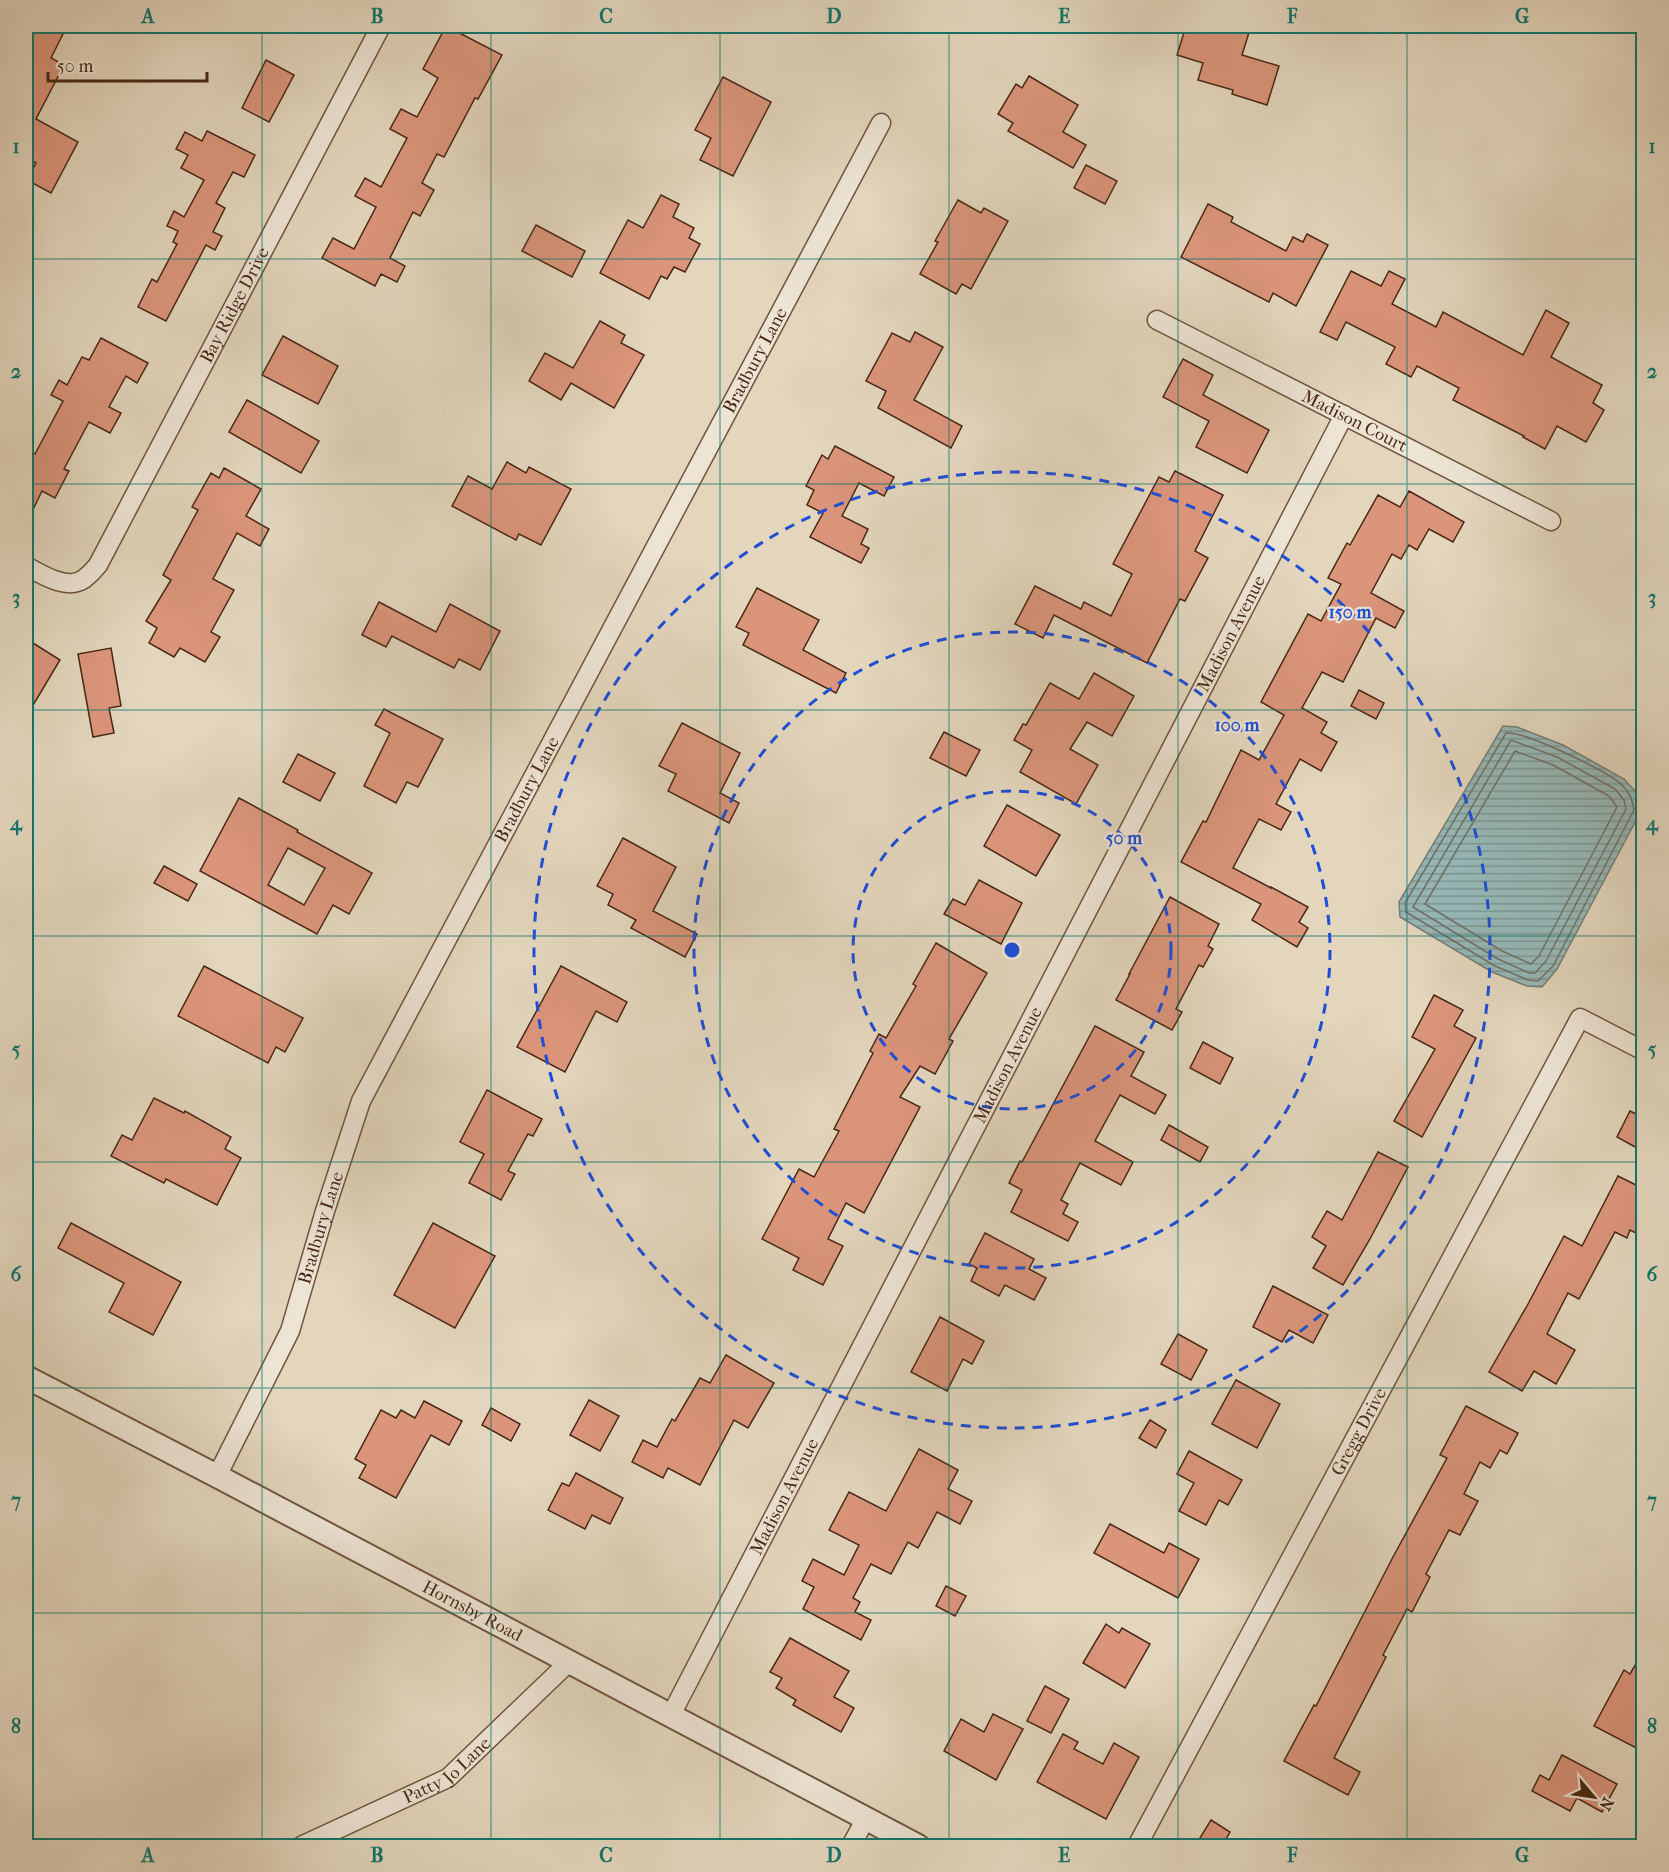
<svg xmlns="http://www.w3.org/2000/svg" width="1669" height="1872" viewBox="0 0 1669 1872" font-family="'IM FELL French Canon',serif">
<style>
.water{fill:url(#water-rules);stroke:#777e76;stroke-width:1.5}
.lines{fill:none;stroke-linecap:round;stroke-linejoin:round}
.shore{stroke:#6f7066;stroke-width:1.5}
.building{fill:#db957b;stroke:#482815;stroke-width:1.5;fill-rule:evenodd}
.minor-casing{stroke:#6f543f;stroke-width:21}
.tertiary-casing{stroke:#6f543f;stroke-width:26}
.minor{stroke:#ede4d4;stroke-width:18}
.tertiary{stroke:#ede4d4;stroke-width:22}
.grid{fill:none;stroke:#0f766e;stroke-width:1.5;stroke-opacity:0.55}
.ring{fill:none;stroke:#1d4ed8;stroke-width:3;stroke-dasharray:10 8}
.labels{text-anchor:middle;stroke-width:4.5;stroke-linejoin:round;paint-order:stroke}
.street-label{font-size:18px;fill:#482815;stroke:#ede4d4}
.centre{fill:#1d4ed8;stroke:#ede4d4;stroke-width:3}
.ring-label{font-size:18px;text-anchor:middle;font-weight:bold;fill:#1d4ed8;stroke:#ede4d4;stroke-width:4.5;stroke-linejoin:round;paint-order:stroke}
.neatline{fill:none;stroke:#0f766e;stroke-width:2}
.grid-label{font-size:20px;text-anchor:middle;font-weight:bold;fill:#0f766e}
</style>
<defs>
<pattern id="water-rules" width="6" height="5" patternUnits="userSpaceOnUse" patternTransform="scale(1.5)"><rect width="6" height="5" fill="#96b8b7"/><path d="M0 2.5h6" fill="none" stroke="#7c9694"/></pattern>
</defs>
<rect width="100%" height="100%" fill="#e3d6bd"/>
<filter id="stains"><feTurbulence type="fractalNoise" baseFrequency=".00333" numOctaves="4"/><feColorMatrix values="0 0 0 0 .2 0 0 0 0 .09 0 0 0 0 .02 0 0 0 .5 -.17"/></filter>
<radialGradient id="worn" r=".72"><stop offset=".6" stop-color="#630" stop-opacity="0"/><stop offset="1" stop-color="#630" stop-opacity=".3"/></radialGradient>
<polygon class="water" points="1503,726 1517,727 1563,745 1624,779 1637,793 1641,811 1557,969 1542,987 1527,986 1492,972 1400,917 1399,902"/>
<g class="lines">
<g class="shore">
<path d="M 1506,733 C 1525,731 1607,771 1622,785 C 1630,793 1632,799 1634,810 L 1553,966 L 1538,981 L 1528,980 L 1495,966 L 1406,912 L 1405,903 Z"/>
<polygon points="1511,740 1557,757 1615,789 1624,800 1626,809 1546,961 1535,973 1529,973 1498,959 1413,907"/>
<polygon points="1515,751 1553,765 1609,796 1617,807 1539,956 1531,964 1502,951 1425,904"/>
</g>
</g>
<g class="building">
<polygon points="26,26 67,26 51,58 64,65 36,119 78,142 51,193 27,180 36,163 26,157"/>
<polygon points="446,26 502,55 478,99 475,98 444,157 437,154 422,183 434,190 420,216 413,212 390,258 405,266 397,282 381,274 375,286 322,258 333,238 354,249 376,207 355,196 365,178 381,187 407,138 390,129 401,109 417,117 438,78 423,69"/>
<polygon points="1186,26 1251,26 1242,55 1279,66 1267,105 1232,94 1233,90 1198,80 1203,63 1177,55"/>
<polygon points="266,60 294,75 269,122 242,108"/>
<polygon points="1029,76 1078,105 1063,132 1086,145 1073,168 1008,131 1013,123 998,114 1016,84 1022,88"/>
<polygon points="723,77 771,102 733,176 700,160 711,138 695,130"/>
<polygon points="207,131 255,155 244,177 233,172 216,203 225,208 213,232 222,236 215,250 206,245 166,321 138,307 152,279 157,282 177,244 173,242 178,231 167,226 174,211 184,217 204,180 181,168 188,155 176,149 185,132 202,141"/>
<polygon points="1086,165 1117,181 1105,204 1074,188"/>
<polygon points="661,195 679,204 673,217 694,228 689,238 700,244 685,272 674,267 667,279 661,276 649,299 600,273 628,220 643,228"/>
<polygon points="958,200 981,213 984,208 1008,221 971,289 962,284 956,294 920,274 938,242 935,241"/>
<polygon points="1208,204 1233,217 1231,222 1286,251 1293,237 1303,242 1307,234 1328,245 1296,306 1273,293 1269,302 1181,257"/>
<polygon points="536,225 585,251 572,277 522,251"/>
<polygon points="1351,271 1381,286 1389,271 1405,279 1392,304 1436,327 1443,312 1523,355 1546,310 1569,323 1551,357 1602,385 1593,403 1604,410 1586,442 1557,426 1545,449 1523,437 1524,436 1453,400 1459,388 1417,366 1411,377 1386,364 1395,347 1346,322 1337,340 1320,332"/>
<polygon points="600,321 625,335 621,343 644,355 614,408 571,383 561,400 529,381 545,353 573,368"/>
<polygon points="915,332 943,347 914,400 962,426 951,448 878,408 886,391 866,381 892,333 910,342"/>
<polygon points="283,336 338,366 318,404 262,375"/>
<polygon points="101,338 148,363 137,383 126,376 109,407 121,413 110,433 89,422 64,469 69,471 55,498 42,491 26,524 26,449 35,454 63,401 51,395 59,380 67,385 82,357 89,360"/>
<polygon points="1183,359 1213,375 1203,395 1269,430 1247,473 1196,447 1209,421 1163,397"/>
<polygon points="247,400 319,441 301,473 229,432"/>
<polygon points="835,446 894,477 884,496 859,483 842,516 868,529 861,544 869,548 861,563 810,537 823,513 807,505 814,490 806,486 822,455 828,459"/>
<polygon points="507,462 526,473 529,467 571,489 541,545 519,534 516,540 452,506 468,476 492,489"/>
<polygon points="224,468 261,489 246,516 269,529 260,546 237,533 213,579 234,590 211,632 220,637 205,662 180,648 174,657 149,643 157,628 146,621 171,580 163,575 198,510 192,507 211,473 219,478"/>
<polygon points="1175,471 1223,495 1195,551 1208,558 1185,601 1180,599 1147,663 1054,615 1043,638 1015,624 1035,586 1081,609 1084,602 1111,616 1132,574 1113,564 1159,477 1169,482"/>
<polygon points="1409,491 1464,522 1453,542 1429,529 1417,550 1409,545 1401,559 1392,554 1371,593 1404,611 1395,628 1376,618 1343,682 1322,672 1302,708 1327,722 1321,733 1337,742 1321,771 1300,759 1276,804 1291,812 1281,830 1259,819 1233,868 1271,888 1271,887 1308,907 1299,922 1308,928 1297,947 1252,920 1261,904 1181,862 1203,821 1206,822 1241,750 1259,760 1284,715 1261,702 1308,614 1321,621 1341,584 1328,578 1347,543 1350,545 1378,495 1400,507"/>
<polygon points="757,588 819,620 803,650 846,673 836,693 743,645 749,633 736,627"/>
<polygon points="379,602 436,632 450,604 500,631 480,670 459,659 454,668 392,636 386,647 362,635"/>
<polygon points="33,643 60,660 26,717 26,656"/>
<polygon points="111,648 121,706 109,708 114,733 93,737 78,654"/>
<polygon points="1094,673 1134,696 1112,736 1087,722 1070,749 1098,765 1076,804 1020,772 1032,750 1014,740 1023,724 1026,725 1050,683 1079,699"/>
<polygon points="1359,690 1384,703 1376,719 1351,706"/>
<polygon points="384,709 443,739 418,787 407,782 396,803 364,786 390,733 375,725"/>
<polygon points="682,723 740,753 720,793 739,803 729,823 668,791 676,774 659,766"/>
<polygon points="944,732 980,750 966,776 930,758"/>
<polygon points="298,754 335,773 320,801 283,782"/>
<path d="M 239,798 L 298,830 L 297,832 L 372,873 L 349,914 L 333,905 L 317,934 L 200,871 ZM 288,848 L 325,868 L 304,905 L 268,885 Z"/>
<polygon points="1007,805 1060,835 1036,876 984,846"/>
<polygon points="623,838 676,867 653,911 697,934 685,957 631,928 636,920 608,905 613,894 597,886"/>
<polygon points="164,866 197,884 188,901 154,883"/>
<polygon points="979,880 1022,903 1001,944 944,914 953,899 965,905"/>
<polygon points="1170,897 1219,924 1208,946 1213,949 1203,967 1199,965 1176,1009 1182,1012 1172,1030 1116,1000 1130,974 1129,974"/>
<polygon points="936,943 987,973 949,1039 953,1041 935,1074 920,1066 900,1097 920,1107 864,1213 846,1203 828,1239 843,1246 823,1285 793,1270 799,1258 762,1239 799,1169 814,1177 839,1131 834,1129 873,1053 870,1051 879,1034 886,1038 916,986 913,984"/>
<polygon points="204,966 303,1018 285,1052 276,1047 268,1063 178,1016"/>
<polygon points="561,966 627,1002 617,1022 596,1011 565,1072 517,1047"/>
<polygon points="1434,995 1463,1010 1454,1026 1476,1038 1422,1137 1394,1121 1435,1049 1412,1037"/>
<polygon points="1095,1026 1144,1052 1131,1076 1166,1095 1155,1114 1120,1095 1095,1141 1133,1162 1121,1185 1080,1163 1061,1200 1068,1204 1063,1214 1078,1222 1068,1241 1011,1212 1022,1190 1009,1183 1020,1161 1022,1162"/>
<polygon points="1203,1042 1233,1058 1220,1084 1190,1068"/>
<polygon points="487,1090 542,1119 533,1136 528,1134 508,1171 515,1174 501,1200 469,1183 484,1154 460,1142"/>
<polygon points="154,1098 184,1113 185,1111 231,1137 225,1149 241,1158 217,1205 166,1179 164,1183 111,1156 122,1135 132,1140"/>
<polygon points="1630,1111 1644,1118 1644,1152 1617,1137"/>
<polygon points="1169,1125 1208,1147 1200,1162 1161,1140"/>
<polygon points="1378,1152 1408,1167 1370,1239 1343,1285 1313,1268 1326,1246 1312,1237 1327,1211 1342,1220"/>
<polygon points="1618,1176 1644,1189 1644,1237 1630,1230 1627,1238 1615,1232 1579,1299 1568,1293 1547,1334 1575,1350 1556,1384 1534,1371 1522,1391 1489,1372 1528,1304 1564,1236 1582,1246"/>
<polygon points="71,1223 181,1282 153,1335 109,1312 124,1283 58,1248"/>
<polygon points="433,1223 495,1256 455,1328 394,1295"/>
<polygon points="985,1233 1034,1259 1029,1269 1046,1278 1034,1300 1005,1285 999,1296 971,1281 977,1268 969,1264"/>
<polygon points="1273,1286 1328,1315 1313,1343 1289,1330 1282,1342 1253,1327"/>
<polygon points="940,1317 984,1341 972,1364 963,1359 947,1391 911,1372"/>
<polygon points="1178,1334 1207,1350 1191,1380 1161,1364"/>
<polygon points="726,1355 774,1383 748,1428 734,1420 700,1485 668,1468 663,1478 632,1462 643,1440 657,1447 672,1419 675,1421 700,1378 710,1383"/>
<polygon points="1236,1380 1280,1404 1257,1448 1212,1424"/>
<polygon points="589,1400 619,1416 600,1451 570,1435"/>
<polygon points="424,1401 462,1421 449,1445 431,1435 396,1498 359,1478 366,1465 355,1459 381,1410 396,1418 401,1410 415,1418"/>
<polygon points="1466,1406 1518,1433 1507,1454 1500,1450 1490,1468 1480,1462 1464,1494 1478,1501 1460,1535 1449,1530 1426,1574 1430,1577 1412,1612 1407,1609 1383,1655 1386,1657 1334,1758 1360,1772 1348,1795 1284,1761 1314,1705 1316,1706 1393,1557 1447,1458 1440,1455"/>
<polygon points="491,1408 520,1424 511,1441 482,1425"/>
<polygon points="1150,1420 1166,1430 1156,1448 1139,1438"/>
<polygon points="919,1449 958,1470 948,1489 972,1501 960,1524 937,1512 918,1548 908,1542 891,1574 871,1564 853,1598 860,1602 855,1612 871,1620 861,1640 803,1609 814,1587 802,1581 813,1559 844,1575 859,1545 829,1530 849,1492 886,1511"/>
<polygon points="1189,1451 1242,1480 1228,1505 1219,1500 1206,1525 1179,1511 1194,1483 1177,1474"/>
<polygon points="576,1473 623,1498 610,1524 592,1515 585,1529 548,1510 562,1483 569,1486"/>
<polygon points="1110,1524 1164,1553 1169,1543 1199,1559 1178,1598 1094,1553"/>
<polygon points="946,1586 966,1596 955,1616 936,1606"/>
<polygon points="1106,1624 1119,1633 1122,1628 1150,1644 1125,1688 1083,1663"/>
<polygon points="790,1638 849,1671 834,1697 854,1708 841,1732 793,1705 796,1700 776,1688 782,1678 770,1672"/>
<polygon points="1644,1650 1644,1752 1594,1726 1624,1670 1630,1674"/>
<polygon points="1045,1686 1069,1699 1051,1733 1027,1721"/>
<polygon points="993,1714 1023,1729 996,1780 944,1751 961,1719 984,1732"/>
<polygon points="1063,1734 1078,1742 1074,1749 1103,1764 1114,1743 1139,1757 1106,1819 1037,1782"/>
<polygon points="1562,1755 1617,1784 1602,1812 1577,1798 1570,1811 1532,1791 1540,1775 1549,1780"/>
<polygon points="1211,1820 1230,1832 1222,1846 1195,1846"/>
</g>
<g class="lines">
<defs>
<g id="minor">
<path id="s1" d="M 1157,320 L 1551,521"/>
<path id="s2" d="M 26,566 C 41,574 67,591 84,579 C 89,575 94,570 98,565 L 381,26"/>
<path id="s3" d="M 217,1476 L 290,1331 L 325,1211 L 361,1101 L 881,123"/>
<path id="s4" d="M 671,1715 L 1344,415"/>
<path id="s5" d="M 301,1846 L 448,1778 L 569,1662"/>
<polyline points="851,1846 866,1818"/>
<path id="s6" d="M 1137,1846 L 1580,1018 L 1644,1051"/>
</g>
<g id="tertiary">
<path id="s7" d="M 26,1377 L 217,1476 L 918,1846"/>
</g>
</defs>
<use href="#minor" class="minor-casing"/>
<use href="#tertiary" class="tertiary-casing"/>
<use href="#minor" class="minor"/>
<use href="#tertiary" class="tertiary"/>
</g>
<path class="grid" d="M 262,26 L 262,1846M 491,26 L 491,1846M 720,26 L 720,1846M 949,26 L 949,1846M 1178,26 L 1178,1846M 1407,26 L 1407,1846M 26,259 L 1644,259M 26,484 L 1644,484M 26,710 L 1644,710M 26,936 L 1644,936M 26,1162 L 1644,1162M 26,1388 L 1644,1388M 26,1613 L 1644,1613"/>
<g class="ring">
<circle cx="1012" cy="950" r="159"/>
<circle cx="1012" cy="950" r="318"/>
<circle cx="1012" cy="950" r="478"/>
</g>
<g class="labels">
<g class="street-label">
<text dy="6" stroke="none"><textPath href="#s2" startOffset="376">Bay Ridge Drive</textPath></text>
<text dy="6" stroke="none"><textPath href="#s3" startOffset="1242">Bradbury Lane</textPath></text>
<text dy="6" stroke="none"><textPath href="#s1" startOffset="222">Madison Court</textPath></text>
<text dy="6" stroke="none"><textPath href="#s4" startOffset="1218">Madison Avenue</textPath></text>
<text dy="6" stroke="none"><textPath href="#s3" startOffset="756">Bradbury Lane</textPath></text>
<text dy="6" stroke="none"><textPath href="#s4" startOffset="732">Madison Avenue</textPath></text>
<text dy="6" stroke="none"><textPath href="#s3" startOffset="270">Bradbury Lane</textPath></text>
<text dy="6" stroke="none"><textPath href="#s6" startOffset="470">Gregg Drive</textPath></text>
<text dy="6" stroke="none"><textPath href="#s4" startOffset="246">Madison Avenue</textPath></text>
<text dy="6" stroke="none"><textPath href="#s7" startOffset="504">Hornsby Road</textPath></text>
<text dy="6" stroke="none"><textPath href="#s5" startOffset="165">Patty Jo Lane</textPath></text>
</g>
</g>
<circle cx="1012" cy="950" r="9" class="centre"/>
<g class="ring-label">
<text x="1350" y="618">150 m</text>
<text x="1237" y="731">100 m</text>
<text x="1124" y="844">50 m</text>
</g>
<rect width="1669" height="1872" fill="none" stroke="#e3d6bd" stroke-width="66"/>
<g transform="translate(1594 1797) rotate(119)" stroke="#ede4d4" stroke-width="4.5" paint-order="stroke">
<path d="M0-4.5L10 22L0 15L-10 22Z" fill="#482815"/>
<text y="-9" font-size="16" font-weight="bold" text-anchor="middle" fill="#482815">N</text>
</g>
<path d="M48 72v9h159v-9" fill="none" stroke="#482815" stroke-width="3"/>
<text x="57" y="72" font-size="18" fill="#482815" stroke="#ede4d4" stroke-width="4.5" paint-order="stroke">50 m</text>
<rect x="33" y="33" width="1603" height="1806" class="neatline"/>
<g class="grid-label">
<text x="148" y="23">A</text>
<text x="377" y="23">B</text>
<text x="606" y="23">C</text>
<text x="834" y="23">D</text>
<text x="1064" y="23">E</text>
<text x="1292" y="23">F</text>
<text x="1522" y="23">G</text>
<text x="16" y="153">1</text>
<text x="1652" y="153">1</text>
<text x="16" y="378">2</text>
<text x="1652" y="378">2</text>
<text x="16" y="604">3</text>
<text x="1652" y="604">3</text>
<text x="16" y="830">4</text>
<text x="1652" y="830">4</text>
<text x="16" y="1056">5</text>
<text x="1652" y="1056">5</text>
<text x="16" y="1281">6</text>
<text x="1652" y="1281">6</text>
<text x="16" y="1507">7</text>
<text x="1652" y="1507">7</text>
<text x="16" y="1733">8</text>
<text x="1652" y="1733">8</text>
<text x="148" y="1862">A</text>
<text x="377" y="1862">B</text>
<text x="606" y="1862">C</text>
<text x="834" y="1862">D</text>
<text x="1064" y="1862">E</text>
<text x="1292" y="1862">F</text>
<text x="1522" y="1862">G</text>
</g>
<rect width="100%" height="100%" filter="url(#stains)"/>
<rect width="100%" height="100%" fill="url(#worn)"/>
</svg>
